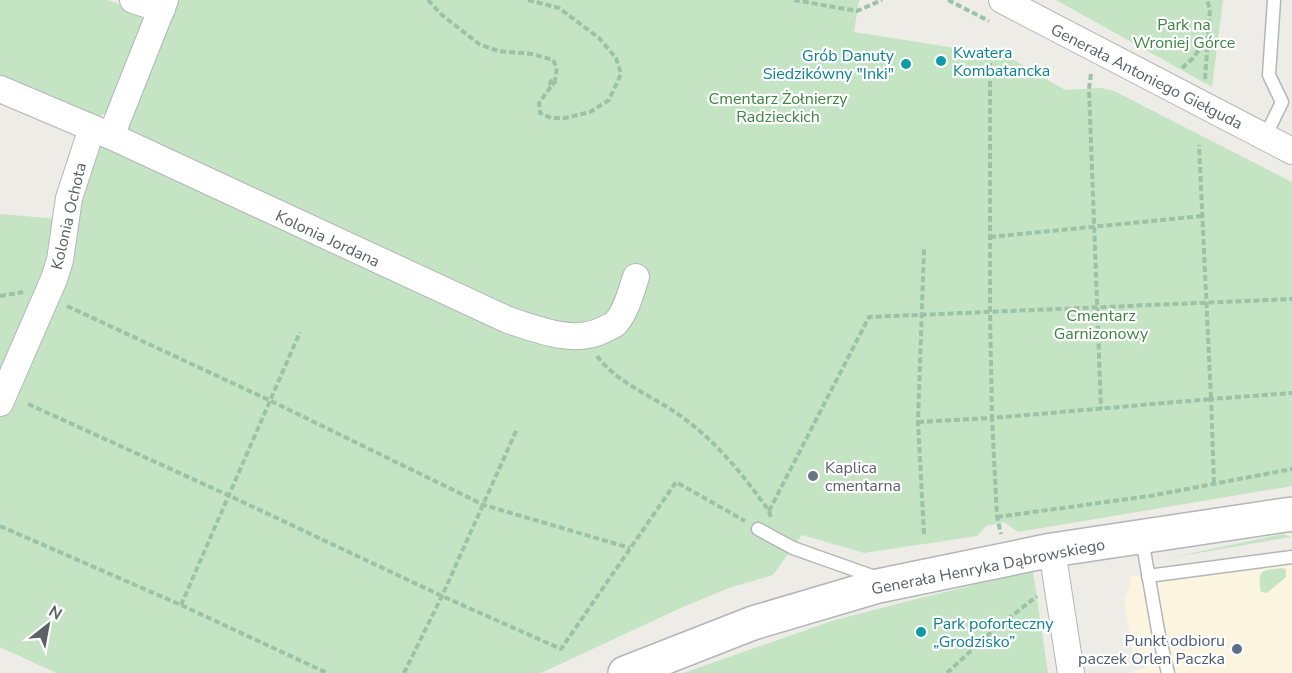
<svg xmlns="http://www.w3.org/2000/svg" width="1292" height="673" viewBox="0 0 1292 673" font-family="'Nunito Sans',sans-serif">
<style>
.commercial{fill:#fbf4de}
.green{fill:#c4e4c4}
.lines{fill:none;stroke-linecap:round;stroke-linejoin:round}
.lane-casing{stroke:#b3b6b9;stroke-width:15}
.street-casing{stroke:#b3b6b9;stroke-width:28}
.secondary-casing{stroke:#b2b5b9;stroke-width:36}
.path{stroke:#9cc2a7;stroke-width:4;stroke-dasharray:6 3;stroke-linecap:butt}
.lane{stroke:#fff;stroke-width:12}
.street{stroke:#fff;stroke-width:26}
.secondary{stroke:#fff;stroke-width:33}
.culture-dot{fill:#0f9aa8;stroke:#fff;stroke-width:2}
.worship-dot{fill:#6b7280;stroke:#fff;stroke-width:2}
.service-dot{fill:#5c6f8a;stroke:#fff;stroke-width:2}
.labels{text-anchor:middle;stroke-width:4.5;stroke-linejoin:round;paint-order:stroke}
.park-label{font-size:16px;fill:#3c8540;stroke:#fff}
.culture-label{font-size:16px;fill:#0d838f;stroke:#fff;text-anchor:start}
.street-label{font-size:16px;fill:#5d6165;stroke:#fff}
.worship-label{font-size:16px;fill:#5b616d;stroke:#fff;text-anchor:start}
.service-label{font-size:16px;fill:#4e5e75;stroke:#fff;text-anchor:end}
</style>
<rect width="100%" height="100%" fill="#eeece6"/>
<polygon class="commercial" points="1292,555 1292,673 1133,673 1133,671 1146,668 1145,662 1133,655 1124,601 1130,584 1129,577"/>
<g class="green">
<polygon points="0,0 107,0 152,15 113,109 100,116 86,120 0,83"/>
<polygon points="173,0 859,0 854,32 999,55 1014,60 1065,90 1101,88 1114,91 1292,182 1292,486 1018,532 1004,522 986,526 977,536 864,553 802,535 773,575 732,587 685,606 541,673 56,673 0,647 0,412 58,303 55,288 79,233 77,232 75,191"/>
<polygon points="1056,0 1223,0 1212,87"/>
<polygon points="0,214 58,219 54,259 0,390"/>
<polygon points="1283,534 1291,537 1169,558"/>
<path d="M 1282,568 L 1286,569 L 1286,577 L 1267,593 L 1261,592 C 1257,569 1261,571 1282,568 Z"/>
<polygon points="1033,571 1048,673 683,673 832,621 912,600"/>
</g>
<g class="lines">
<defs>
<g id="lane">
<polyline points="1265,137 1282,102 1269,75 1274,0"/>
<polyline points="758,529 793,548 872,576 876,582"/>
<polyline points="1142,539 1159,636 1168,673"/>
<polyline points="1148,576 1292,557"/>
</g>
<g id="street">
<polyline points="133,0 162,9"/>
<polyline points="1002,0 1292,151"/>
<path d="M 0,89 L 111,136 L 508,320 C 537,329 573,345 603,330 C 606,328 612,326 615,324 C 626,312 631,292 636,277"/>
<polyline points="111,136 165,0"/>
<polyline points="0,403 54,279 60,260 69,198 92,128"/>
<polyline points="1052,550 1071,673"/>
</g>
<polyline id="secondary" points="625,673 753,623 878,586 1052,550 1292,514"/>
</defs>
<use href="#lane" class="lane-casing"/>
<use href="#street" class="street-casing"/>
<use href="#secondary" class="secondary-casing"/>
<g class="path">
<polyline points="428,0 442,15 479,44 498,51 532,54 553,60 557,68 555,80"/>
<polyline points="528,0 559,8 599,38 616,58 621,74 609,100 590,112 565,118 551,118 540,113 539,103 552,85 550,83 552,79 555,82 552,85"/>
<polyline points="794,0 857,11 882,0"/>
<polyline points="948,0 989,21"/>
<polyline points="990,54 990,312 992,418 1211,399 1199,145"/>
<polyline points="1182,68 1193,58 1208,37"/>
<polyline points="1091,74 1089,89 1101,409"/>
<polyline points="1205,79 1210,9 1207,0"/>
<polyline points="990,237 1202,216"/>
<polyline points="0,296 23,292"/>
<polyline points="67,306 271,401 484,505 630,548"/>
<path d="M 597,356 C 619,385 654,396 682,417 C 717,442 744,476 769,511 L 771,518"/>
<polyline points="28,404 230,496 442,596 561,649 676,482 745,521"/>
<polyline points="918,422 992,418 997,517 1001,534"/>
<polyline points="1214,483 1211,399 1292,393"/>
<polyline points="769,511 869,317 1292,299"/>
<polyline points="997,517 1150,496 1292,469"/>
<polyline points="0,526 181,605 327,673"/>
<polyline points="924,534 918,422 924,248"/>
<polyline points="181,605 300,332"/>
<polyline points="404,673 442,596 517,429"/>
<polyline points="947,673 989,634 1037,596"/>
</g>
<use href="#lane" class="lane"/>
<use href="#street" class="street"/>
<use href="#secondary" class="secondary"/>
</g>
<g class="culture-dot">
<circle cx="941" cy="61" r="6"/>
<circle cx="906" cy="64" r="6"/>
<circle cx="921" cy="632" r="6"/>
</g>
<circle class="worship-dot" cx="813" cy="476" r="6"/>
<circle class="service-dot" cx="1237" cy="649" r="6"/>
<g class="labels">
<g class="park-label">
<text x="1184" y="30">Park na<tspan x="1184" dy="18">Wroniej Górce</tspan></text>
<text x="778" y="104">Cmentarz Żołnierzy<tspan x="778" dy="18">Radzieckich</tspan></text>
<text x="1101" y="321">Cmentarz<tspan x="1101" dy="18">Garnizonowy</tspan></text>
</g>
<g class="culture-label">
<text x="953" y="58">Kwatera<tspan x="953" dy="18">Kombatancka</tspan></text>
<text x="894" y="61" text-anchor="end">Grób Danuty<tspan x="894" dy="18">Siedzikówny "Inki"</tspan></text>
<text x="933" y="629">Park poforteczny<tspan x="933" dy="18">„Grodzisko”</tspan></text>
</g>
<g class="street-label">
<text transform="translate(1147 76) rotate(27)" y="6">Generała Antoniego Giełguda</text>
<text transform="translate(68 216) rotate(-77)" y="6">Kolonia Ochota</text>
<text transform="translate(328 238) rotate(25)" y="6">Kolonia Jordana</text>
<text transform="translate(988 566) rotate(-11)" y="6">Generała Henryka Dąbrowskiego</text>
</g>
<g class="worship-label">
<text x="825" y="473">Kaplica<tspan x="825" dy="18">cmentarna</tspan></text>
</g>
<g class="service-label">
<text x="1225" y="646">Punkt odbioru<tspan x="1225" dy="18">paczek Orlen Paczka</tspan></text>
</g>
</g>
<g transform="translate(48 625) rotate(31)" stroke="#ffffff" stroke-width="4.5" paint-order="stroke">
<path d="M0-4.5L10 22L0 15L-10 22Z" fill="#5d6165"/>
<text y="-9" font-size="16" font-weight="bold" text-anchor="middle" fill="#5d6165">N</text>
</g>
</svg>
